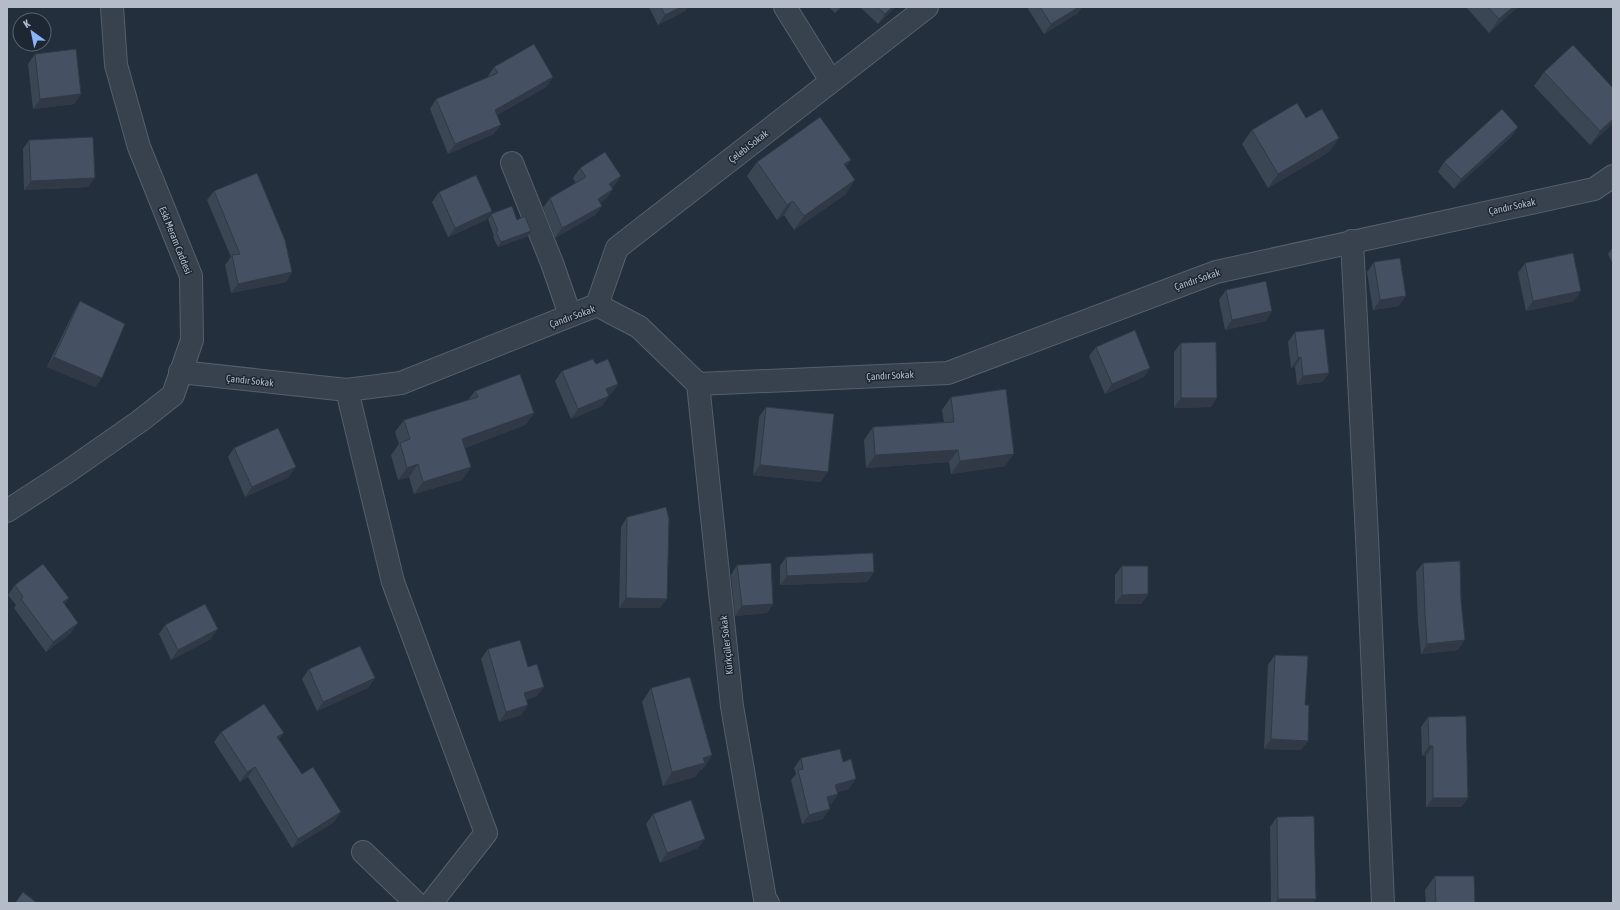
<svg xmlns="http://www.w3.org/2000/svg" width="1620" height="910" viewBox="0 0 1620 910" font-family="'Asap Condensed',sans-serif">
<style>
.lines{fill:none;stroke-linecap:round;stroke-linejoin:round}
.minor-casing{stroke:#565f6c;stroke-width:24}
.minor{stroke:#38414e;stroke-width:22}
.wall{fill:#3b4654}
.shaded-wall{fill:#303945}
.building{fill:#455162;stroke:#303945}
.labels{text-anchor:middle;stroke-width:3;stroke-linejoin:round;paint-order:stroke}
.street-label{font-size:10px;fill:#b4bcc9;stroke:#1d2633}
</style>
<rect width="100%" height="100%" fill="#242f3e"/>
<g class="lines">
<defs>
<g id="minor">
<polyline points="785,7 831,81"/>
<polyline points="512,163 552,263 570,315"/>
<polyline points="1352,241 1367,537 1383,903"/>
<polyline points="597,305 617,248 927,7"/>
<polyline points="180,372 347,390 401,383 597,305 639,327 698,384 948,373 1216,272 1594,189 1613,176"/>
<polyline points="698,384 732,706 765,899 768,903"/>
<polyline points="347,390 393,582 486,833 431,903"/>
<polyline points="7,511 67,472 140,421 173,395 192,340 191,276 139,147 116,65 112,7"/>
<polyline points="363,852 416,903"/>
</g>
</defs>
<use href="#minor" class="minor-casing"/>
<use href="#minor" class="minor"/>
</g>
<g class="wall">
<polygon points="649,7 688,7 685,11 658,25"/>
<polygon points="829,7 842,7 835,13"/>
<polygon points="860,7 895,7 878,24"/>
<polygon points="1027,7 1082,7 1078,13 1044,34"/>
<polygon points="1466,7 1518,7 1489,33"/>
<polygon points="35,54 81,94 74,104 33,109 28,64"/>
<polygon points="494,67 553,77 546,87 497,115 494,134 448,154 430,109 436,99 488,77 488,76"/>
<polygon points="1544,72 1613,88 1613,123 1590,145 1534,86"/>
<polygon points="1306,118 1339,138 1329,152 1268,188 1242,144 1252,130"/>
<polygon points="1518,127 1511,137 1454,189 1438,172 1444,162"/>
<polygon points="29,140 88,187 24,190 23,149"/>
<polygon points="757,162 846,166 846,194 794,230 784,215 777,220 747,176"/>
<polygon points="580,168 621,176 614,186 611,187 613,189 606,199 600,203 602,206 595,215 555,238 543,208 550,198 576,183 573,178"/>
<polygon points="214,191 292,272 286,282 231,293 225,265 231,257 207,200"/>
<polygon points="439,192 492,211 486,220 448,237 432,202"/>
<polygon points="491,214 517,220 528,236 498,247 493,237 494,236 488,219"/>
<polygon points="1613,247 1613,264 1608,254"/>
<polygon points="1374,262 1399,306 1373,310 1367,272"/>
<polygon points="1525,263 1574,301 1526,311 1518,273"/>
<polygon points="1226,290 1272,311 1266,321 1225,330 1219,300"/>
<polygon points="80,301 102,378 95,387 47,367 74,311"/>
<polygon points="1295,332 1329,373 1322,382 1297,385 1295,367 1291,368 1288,342"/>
<polygon points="1181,343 1211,407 1174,408 1174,352"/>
<polygon points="1096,347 1144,377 1105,394 1089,356"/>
<polygon points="596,364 618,384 611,394 608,395 602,406 571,419 555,381 562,371"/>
<polygon points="475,391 534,413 525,425 465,448 471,467 462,480 414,494 409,477 398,480 391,455 399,444 395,432 404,420 468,400"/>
<polygon points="951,397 1005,466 951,474 949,462 866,468 864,440 873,427 944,422 942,410"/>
<polygon points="766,407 821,482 753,475 759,417"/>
<polygon points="234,448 289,477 245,497 228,457"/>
<polygon points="627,517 660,608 619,608 621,527"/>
<polygon points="786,557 874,572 867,582 780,585 780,566"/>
<polygon points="1423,563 1458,650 1421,654 1418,622 1416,572"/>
<polygon points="737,565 773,604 767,613 735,616 731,575"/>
<polygon points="1122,566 1148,594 1141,604 1115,604 1115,575"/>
<polygon points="15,585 64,604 71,633 46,652 14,608 16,605 8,595"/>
<polygon points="165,625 211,639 171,660 159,634"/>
<polygon points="488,649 528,667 537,696 526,700 528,705 521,715 499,722 481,659"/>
<polygon points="1275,655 1305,705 1308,741 1301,750 1264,749 1268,665"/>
<polygon points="309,669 375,678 368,688 317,711 302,679"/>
<polygon points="651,688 712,755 702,770 700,770 695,777 663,786 642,702"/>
<polygon points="1428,717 1468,798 1461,807 1426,807 1426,756 1422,756 1421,727"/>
<polygon points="221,732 279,739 302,774 334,822 292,848 248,777 240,782 214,742"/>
<polygon points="801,758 849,789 837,792 838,794 831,804 829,804 823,819 802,824 791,780 796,774 794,768"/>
<polygon points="653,814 698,848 660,863 646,824"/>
<polygon points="1277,817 1316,899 1312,903 1271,903 1270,827"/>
<polygon points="1435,876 1475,903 1426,903 1425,890"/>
</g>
<g class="shaded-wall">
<polygon points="681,7 688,7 685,11 658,25 665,15"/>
<polygon points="840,7 842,7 835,13"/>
<polygon points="892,7 895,7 878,24 885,14"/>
<polygon points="1079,7 1082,7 1078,13 1044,34 1051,24"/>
<polygon points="1513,7 1518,7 1489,33 1499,19"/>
<polygon points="553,77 546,87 488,120 495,110"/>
<polygon points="81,94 74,104 33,109 40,99"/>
<polygon points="1613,119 1613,123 1590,145 1600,131"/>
<polygon points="501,125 494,134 448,154 455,144"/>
<polygon points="1518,127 1511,137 1454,189 1461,179"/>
<polygon points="1339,138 1329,152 1268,188 1278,174"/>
<polygon points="851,160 841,174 844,164"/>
<polygon points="621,176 614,186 602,193 609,184"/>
<polygon points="95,178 88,187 24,190 31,181"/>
<polygon points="855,180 846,194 794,230 804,216"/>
<polygon points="613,189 606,199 591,209 598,199"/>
<polygon points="793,201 784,215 777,220 787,205"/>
<polygon points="602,206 595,215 555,238 562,228"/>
<polygon points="492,211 486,220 448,237 455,228"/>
<polygon points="531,231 528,236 498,247 501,242"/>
<polygon points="292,272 286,282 231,293 238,284"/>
<polygon points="1581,291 1574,301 1526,311 1533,301"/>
<polygon points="1406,296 1399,306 1373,310 1380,300"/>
<polygon points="1272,311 1266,321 1225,330 1232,320"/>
<polygon points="54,357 102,378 95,387 47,367"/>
<polygon points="1301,357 1295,367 1291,368 1298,358"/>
<polygon points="1150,368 1144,377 1105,394 1112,384"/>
<polygon points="1329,373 1322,382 1297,385 1303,376"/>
<polygon points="618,384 611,394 599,399 606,389"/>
<polygon points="609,396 602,406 571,419 578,409"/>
<polygon points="1181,398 1217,398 1211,407 1174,408"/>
<polygon points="534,413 525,425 454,452 462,439"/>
<polygon points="958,450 949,462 866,468 875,455"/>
<polygon points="1014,454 1005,466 951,474 960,461"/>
<polygon points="418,464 409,477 398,480 407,468"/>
<polygon points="760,465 828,472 821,482 753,475"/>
<polygon points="296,467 289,477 245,497 252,487"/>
<polygon points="471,467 462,480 414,494 423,482"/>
<polygon points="874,572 867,582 780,585 787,576"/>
<polygon points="1148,594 1141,604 1115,604 1122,595"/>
<polygon points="69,598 62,608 63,602"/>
<polygon points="626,598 667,599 660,608 619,608"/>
<polygon points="773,604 767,613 735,616 742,606"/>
<polygon points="78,623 71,633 46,652 53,642"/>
<polygon points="218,629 211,639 171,660 178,650"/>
<polygon points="1465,640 1458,650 1421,654 1427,644"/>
<polygon points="375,678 368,688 317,711 323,702"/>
<polygon points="544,687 537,696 518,702 524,693"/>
<polygon points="528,705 521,715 499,722 506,712"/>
<polygon points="284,733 277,742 277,737"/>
<polygon points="1271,739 1308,741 1301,750 1264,749"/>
<polygon points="1429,746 1433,746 1426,756 1422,756"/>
<polygon points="712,755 702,770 700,770 695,777 663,786 672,772 703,758"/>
<polygon points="255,767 248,777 240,782 247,772"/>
<polygon points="856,779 849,789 829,794 835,785"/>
<polygon points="838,794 831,804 820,806 827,797"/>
<polygon points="1433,798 1468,798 1461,807 1426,807"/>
<polygon points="830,809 823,819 802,824 809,815"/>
<polygon points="341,812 334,822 292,848 298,839"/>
<polygon points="705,839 698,848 660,863 667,853"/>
<polygon points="1278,899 1316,899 1312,903 1275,903"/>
</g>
<g class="building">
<polygon points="661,7 681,7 665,15"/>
<polygon points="877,7 892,7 885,14"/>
<polygon points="1040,7 1079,7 1051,24"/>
<polygon points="1488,7 1513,7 1499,19"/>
<polygon points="534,44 553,77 495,110 501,125 455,144 436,99 498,73 494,67"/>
<polygon points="1573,45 1613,88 1613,119 1600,131 1544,72"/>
<polygon points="76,49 81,94 40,99 35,54"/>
<polygon points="1297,103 1306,118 1322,109 1339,138 1278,174 1252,130"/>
<polygon points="1502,109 1518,127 1461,179 1444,162"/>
<polygon points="820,117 851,160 844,164 855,180 804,216 793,201 787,205 757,162"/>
<polygon points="93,137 95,178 31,181 29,140"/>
<polygon points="605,152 621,176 609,184 613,189 598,199 602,206 562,228 550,198 586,177 580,168"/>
<polygon points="257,173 285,240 292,272 238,284 232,255 240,254 214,191"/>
<polygon points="476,175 492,211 455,228 439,192"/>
<polygon points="512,206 517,220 525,216 531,231 501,242 496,232 498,231 491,214"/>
<polygon points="1573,253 1581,291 1533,301 1525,263"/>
<polygon points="1400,258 1406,296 1380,300 1374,262"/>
<polygon points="1266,281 1272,311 1232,320 1226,290"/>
<polygon points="80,301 125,324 102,378 54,357"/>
<polygon points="1324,329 1329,373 1303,376 1301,357 1298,358 1295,332"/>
<polygon points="1135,330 1150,368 1112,384 1096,347"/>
<polygon points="1216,342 1217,398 1181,398 1181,343"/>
<polygon points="593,359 596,364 608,359 618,384 606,389 609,396 578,409 562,371"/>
<polygon points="520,374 534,413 462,439 471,467 423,482 418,464 407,468 400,443 410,439 404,420 478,397 475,391"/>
<polygon points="1006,389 1014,454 960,461 958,450 875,455 873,427 954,422 951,397"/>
<polygon points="766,407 834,414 828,472 760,465"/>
<polygon points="278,428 296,467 252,487 234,448"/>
<polygon points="666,507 669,519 667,599 626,598 627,517"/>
<polygon points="873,553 874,572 787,576 786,557"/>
<polygon points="1460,561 1461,601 1465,640 1427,644 1425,613 1423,563"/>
<polygon points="771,563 773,604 742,606 737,565"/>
<polygon points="43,564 69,598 63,602 78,623 53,642 21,599 23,597 15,585"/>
<polygon points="1122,566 1148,566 1148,594 1122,595"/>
<polygon points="205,604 218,629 178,650 165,625"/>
<polygon points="520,640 528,667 537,664 544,687 524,693 528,705 506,712 488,649"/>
<polygon points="360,646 375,678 323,702 309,669"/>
<polygon points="1275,655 1308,656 1305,705 1309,705 1308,741 1271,739"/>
<polygon points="690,677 712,755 703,758 705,763 672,772 651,688"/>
<polygon points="264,704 284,733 277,737 302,774 313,767 341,812 298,839 255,767 247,772 221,732"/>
<polygon points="1466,716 1468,798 1433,798 1433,746 1429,746 1428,717"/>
<polygon points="840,749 843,762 851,759 856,779 835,785 838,794 827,797 830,809 809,815 798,770 803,769 801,758"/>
<polygon points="691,800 705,839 667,853 653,814"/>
<polygon points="1314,816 1316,899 1278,899 1277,817"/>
<polygon points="1435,876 1474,876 1475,903 1436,903"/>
<polygon points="23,892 37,903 15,903"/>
</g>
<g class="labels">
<g class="street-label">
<text transform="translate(748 146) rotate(-38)" y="4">Çelebi Sokak</text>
<text transform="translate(1512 206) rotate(-12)" y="4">Çandır Sokak</text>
<text transform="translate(176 240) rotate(68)" y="4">Eski Meram Caddesi</text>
<text transform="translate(1197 279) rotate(-19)" y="4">Çandır Sokak</text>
<text transform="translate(572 316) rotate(-20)" y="4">Çandır Sokak</text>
<text transform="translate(890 375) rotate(-3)" y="4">Çandır Sokak</text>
<text transform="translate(250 380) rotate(6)" y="4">Çandır Sokak</text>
<text transform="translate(726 645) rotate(-96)" y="4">Kürkçüler Sokak</text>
</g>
</g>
<rect width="1620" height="910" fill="none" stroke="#b4bcc9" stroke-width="16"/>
<g transform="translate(32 32) rotate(327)"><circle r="19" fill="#1d2633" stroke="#59626f"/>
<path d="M0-3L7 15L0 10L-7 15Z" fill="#8ab4f8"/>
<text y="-6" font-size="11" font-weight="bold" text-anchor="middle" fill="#b4bcc9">K</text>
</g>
</svg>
